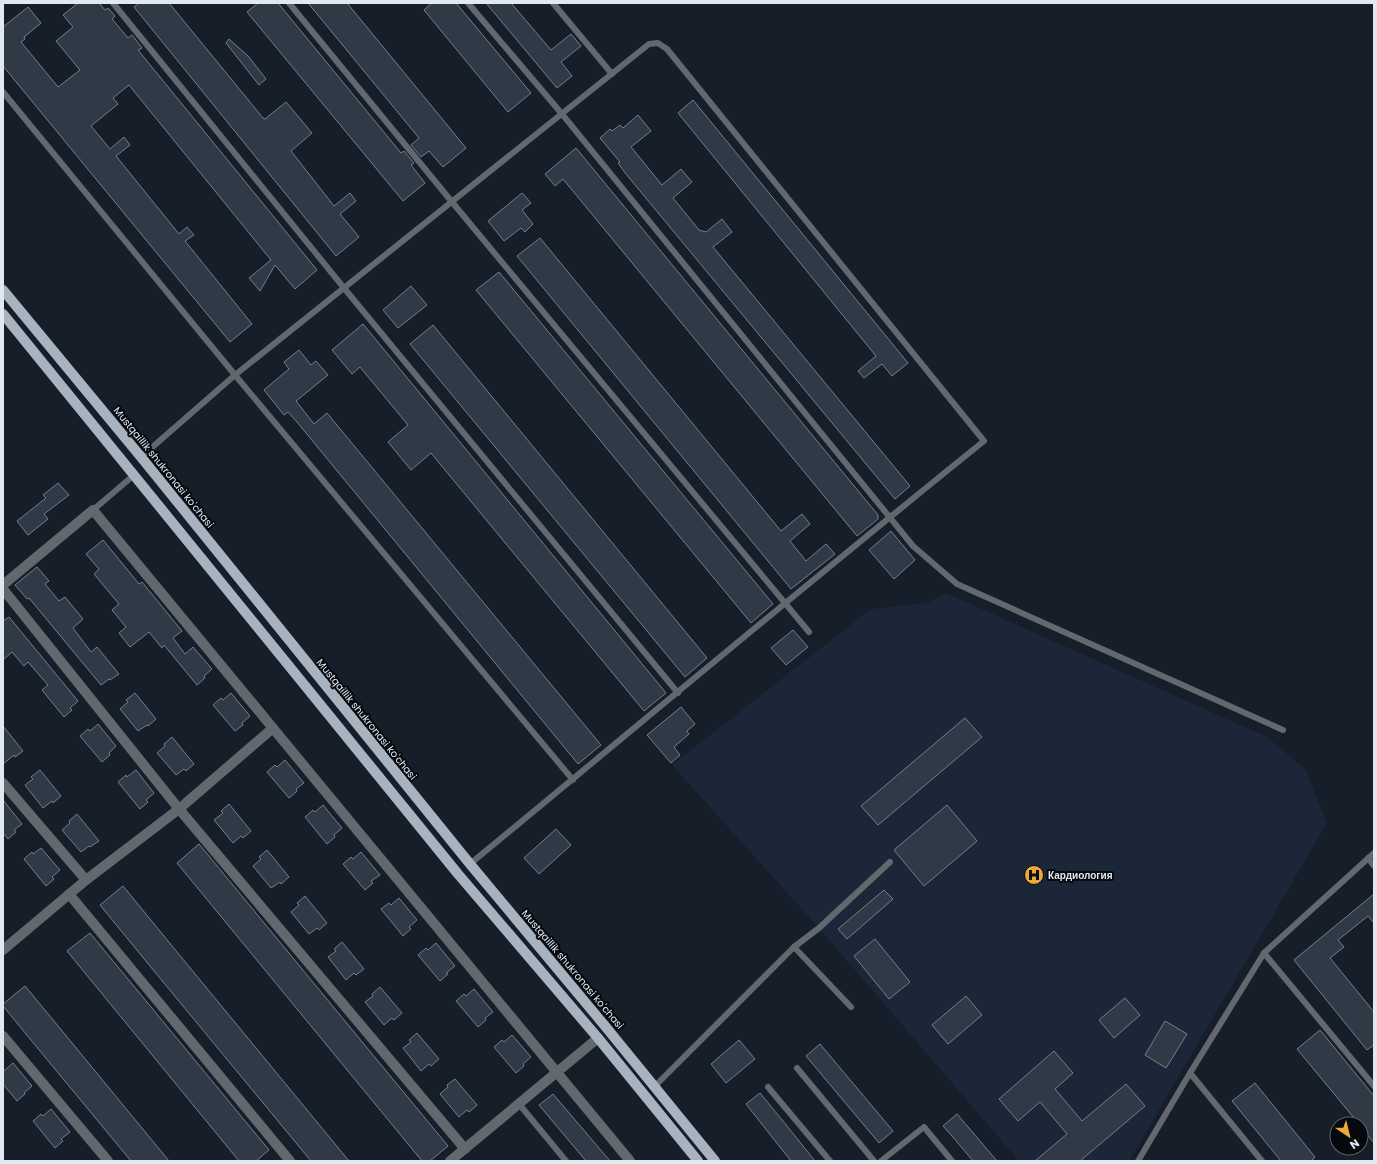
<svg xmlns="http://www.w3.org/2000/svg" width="1377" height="1164" viewBox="0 0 1377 1164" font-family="Poppins,sans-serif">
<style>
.built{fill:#1b2738}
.building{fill:#303946;stroke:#747f8d}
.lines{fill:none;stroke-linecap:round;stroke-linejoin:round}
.service{stroke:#63686e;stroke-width:6}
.minor{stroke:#63686e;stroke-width:10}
.primary{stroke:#a9b3c0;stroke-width:10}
.labels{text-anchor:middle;stroke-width:4;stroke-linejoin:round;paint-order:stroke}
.street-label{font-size:10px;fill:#e2e8f0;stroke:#05080d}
.poi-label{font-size:10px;font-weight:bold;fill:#e2e8f0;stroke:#05080d;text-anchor:start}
</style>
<rect width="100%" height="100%" fill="#161e2a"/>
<polygon class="built" points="946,593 1267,737 1305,769 1327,823 1129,1161 1019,1161 819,928 672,765 871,609 927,603"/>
<g class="building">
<polygon points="78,3 99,3 105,10 108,8 115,16 112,19 128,38 132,35 142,48 138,50 317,270 295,289 275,265 260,291 249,278 271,260 129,85 113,98 118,104 91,126 110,149 124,137 130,145 116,156 179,234 187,227 194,235 185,241 252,324 230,342 3,66 3,27 28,7 41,23 24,37 25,39 21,42 58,87 80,70 56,41 73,27 63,15"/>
<polygon points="139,3 169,3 263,118 265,119 286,102 312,133 291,151 334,206 350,193 356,201 340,214 359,237 336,256 134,7"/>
<polygon points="258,3 278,3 401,153 404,151 414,163 411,165 425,183 403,201 247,12"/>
<polygon points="308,3 347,3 466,148 443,167 429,151 421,157 411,145 419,138"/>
<polygon points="432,3 456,3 531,93 508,112 424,10"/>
<polygon points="486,3 511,3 551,50 571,34 581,46 561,62 572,76 557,88"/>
<polygon points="229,39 248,56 266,79 259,85 226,43"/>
<polygon points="693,100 908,363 892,376 882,364 864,378 858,371 876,356 678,113"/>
<polygon points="638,115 651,131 631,147 662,185 681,169 692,182 673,198 699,230 706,232 722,219 732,232 713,247 910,486 895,499 626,174 618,163 620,162 600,138 610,129 612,131 620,125 623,128"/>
<polygon points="576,148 878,515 878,519 857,536 563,179 555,186 545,174"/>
<polygon points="522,193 531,203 522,210 533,224 525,232 521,228 504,241 488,221"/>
<polygon points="540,238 781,531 802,514 810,524 790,541 806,561 826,544 835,554 791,589 517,256"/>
<polygon points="499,272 773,604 751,623 476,290"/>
<polygon points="411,286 427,305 398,328 383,310"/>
<polygon points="363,324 666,693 644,711 431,453 411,470 388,442 408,425 360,367 352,374 332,350"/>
<polygon points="433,325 707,658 685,677 410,344"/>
<polygon points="299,350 311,365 316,361 328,375 296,401 314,424 327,413 601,745 578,764 297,422 288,412 284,415 264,390 289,369 284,362"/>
<polygon points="58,483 69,495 44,514 48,519 28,535 17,521 46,498 43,495"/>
<polygon points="891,531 915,560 894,579 869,550"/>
<polygon points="103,540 139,584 142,582 182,631 173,638 185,654 193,647 212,669 204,676 205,678 197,685 164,645 162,648 149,632 130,647 119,633 126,627 112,610 119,604 94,574 99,569 86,554"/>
<polygon points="37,567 49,581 45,584 59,601 65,597 83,619 73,628 91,652 97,647 119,674 110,680 109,679 101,685 29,598 27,599 15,585"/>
<polygon points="9,617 78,701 70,708 72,710 64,717 42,690 48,685 28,662 24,666 12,652 3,660 3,621"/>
<polygon points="793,630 808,647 786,665 771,648"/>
<polygon points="135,693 156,719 148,726 147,725 138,731 120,709 128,702 126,700"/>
<polygon points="231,693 250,716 242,723 243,725 235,731 213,705 221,698 223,700"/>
<polygon points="681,707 695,724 687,731 689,734 674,747 680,755 671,763 647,735"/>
<polygon points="965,718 982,737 878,825 861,806"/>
<polygon points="98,724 116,746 109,753 110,755 102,762 80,736 88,729 90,731"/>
<polygon points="3,726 23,751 15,757 14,755 3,764"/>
<polygon points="172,737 194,764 186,771 184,769 176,775 157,753 165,746 164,744"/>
<polygon points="285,760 304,783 296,789 297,791 289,798 267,772 275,765 277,767"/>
<polygon points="40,770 61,796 53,803 52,801 43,808 25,785 33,779 31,777"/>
<polygon points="136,770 154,793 146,800 148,802 140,809 118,782 126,775 127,777"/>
<polygon points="3,800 22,824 14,830 16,832 8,839 3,833"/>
<polygon points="229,804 251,831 243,838 241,836 233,843 214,820 223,813 221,811"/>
<polygon points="323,805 342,828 334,835 335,837 327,844 305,817 313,810 315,812"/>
<polygon points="947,805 977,841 924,886 894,850"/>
<polygon points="77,814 99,841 90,847 89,846 81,852 62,830 70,823 69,821"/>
<polygon points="556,829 571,845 539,874 524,858"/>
<polygon points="199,844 448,1146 430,1161 422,1161 177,863"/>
<polygon points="41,848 60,870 52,877 54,879 46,886 24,859 32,852 33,854"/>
<polygon points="267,850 289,877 281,884 280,882 271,888 253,866 261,859 259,857"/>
<polygon points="361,852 380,875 371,881 373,883 365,890 343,864 351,857 353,859"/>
<polygon points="123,886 177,952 349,1161 311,1161 145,960 100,905"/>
<polygon points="884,890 893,899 847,939 838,929"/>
<polygon points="1374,894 1374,923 1368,916 1338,940 1344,947 1330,958 1374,1012 1374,1045 1367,1050 1294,960"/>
<polygon points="305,896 327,923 319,930 317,928 309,934 291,912 299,905 297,903"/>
<polygon points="399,898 417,920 409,927 411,929 403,936 381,909 389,903 391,905"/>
<polygon points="90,933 269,1150 256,1161 239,1161 67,951"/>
<polygon points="875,939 910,982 889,999 854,956"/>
<polygon points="342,942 364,969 356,975 354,973 346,980 328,957 336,951 334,949"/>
<polygon points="436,943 455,966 446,973 448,974 440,981 418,955 426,948 428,950"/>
<polygon points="25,986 63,1032 169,1161 131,1161 26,1034 3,1006 3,1004"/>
<polygon points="380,987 402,1013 394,1020 392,1018 384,1025 365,1002 373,996 372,994"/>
<polygon points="474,989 493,1012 485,1018 486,1020 478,1027 456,1001 464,994 466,996"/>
<polygon points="966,996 982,1015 948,1044 932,1025"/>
<polygon points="1125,998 1140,1015 1114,1038 1099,1020"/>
<polygon points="1165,1021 1187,1034 1166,1068 1145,1055"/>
<polygon points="1320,1030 1374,1096 1374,1143 1361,1127 1361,1124 1359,1124 1297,1049"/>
<polygon points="417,1033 439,1059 431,1066 429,1064 421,1071 403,1048 411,1042 409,1040"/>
<polygon points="512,1035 531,1057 523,1064 524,1066 516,1073 494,1047 502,1040 504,1042"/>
<polygon points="739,1040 755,1059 726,1083 711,1064"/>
<polygon points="820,1044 893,1131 879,1143 806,1056"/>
<polygon points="1054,1051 1073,1073 1055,1089 1082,1121 1126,1084 1145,1106 1080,1161 1035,1161 1067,1134 1040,1102 1018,1121 999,1099"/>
<polygon points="13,1063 32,1086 24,1093 25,1094 17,1101 3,1084 3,1072"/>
<polygon points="455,1079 477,1105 469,1112 467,1110 459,1117 440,1094 448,1087 447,1085"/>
<polygon points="1255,1083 1315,1157 1311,1161 1281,1161 1232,1101"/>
<polygon points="760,1093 787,1126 815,1161 791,1161 746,1104"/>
<polygon points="553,1094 610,1161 586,1161 539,1105"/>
<polygon points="51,1109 70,1132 61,1139 63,1141 55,1148 33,1121 41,1114 43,1116"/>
<polygon points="957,1114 997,1161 973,1161 952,1136 943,1126"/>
</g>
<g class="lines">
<g class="service">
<polyline points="113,3 344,288 678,693"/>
<polyline points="289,3 452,202 809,632"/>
<polyline points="468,3 562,114 913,546 957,584 1283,730"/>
<polyline points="553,3 612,74"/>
<polyline points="3,92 235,375 573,780"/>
<path d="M 141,457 L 235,375 L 649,44 L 658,43 L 667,49 L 984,441 C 811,580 641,723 470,864"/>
<polyline points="93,510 134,475"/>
<polyline points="1368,858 1374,866"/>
<polyline points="794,947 851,1007"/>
<polyline points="1264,953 1374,1086"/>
<polyline points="797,1068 874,1161"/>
<polyline points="1190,1073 1262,1161"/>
<polyline points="654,1087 794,947 819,928 890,862"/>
<polyline points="768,1087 830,1161"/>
<polyline points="519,1104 566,1161"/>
<polyline points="881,1161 924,1127 952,1161"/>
<polyline points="1138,1161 1190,1073 1264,953 1374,853"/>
</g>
<g class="minor">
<polyline points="3,585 93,510 630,1161"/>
<polyline points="3,589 179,809 465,1149"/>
<polyline points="3,783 86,880"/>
<polyline points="69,894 290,1161"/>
<polyline points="3,950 86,880 179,809 273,728"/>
<polyline points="3,1036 108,1161"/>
<polyline points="450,1161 598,1038"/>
</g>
<g class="primary">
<polyline points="3,290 141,457 470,864 605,1026 715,1161"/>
<polyline points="3,314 458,874 598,1038 698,1161"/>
</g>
</g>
<defs>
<symbol id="hospital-disc" viewBox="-11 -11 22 22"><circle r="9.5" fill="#eba939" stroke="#05080d"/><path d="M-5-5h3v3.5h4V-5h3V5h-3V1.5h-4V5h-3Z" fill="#111"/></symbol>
</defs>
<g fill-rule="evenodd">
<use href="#hospital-disc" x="1023" y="864" width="22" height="22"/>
</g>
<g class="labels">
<g class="street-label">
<text transform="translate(164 467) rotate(51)" y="4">Mustqaillik shukronasi ko'chasi</text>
<text transform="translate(367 719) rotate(51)" y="4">Mustqaillik shukronasi ko'chasi</text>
<text transform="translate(573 969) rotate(50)" y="4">Mustqaillik shukronasi ko'chasi</text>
</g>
<g class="poi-label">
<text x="1048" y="879">Кардиология</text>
</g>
</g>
<rect width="1377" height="1164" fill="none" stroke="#e2e8f0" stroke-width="8"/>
<g transform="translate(1349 1136) rotate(145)"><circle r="19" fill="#05080d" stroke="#5d6268"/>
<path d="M0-3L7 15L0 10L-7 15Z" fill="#eba939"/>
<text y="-6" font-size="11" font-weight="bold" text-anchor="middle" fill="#e2e8f0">N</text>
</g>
</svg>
